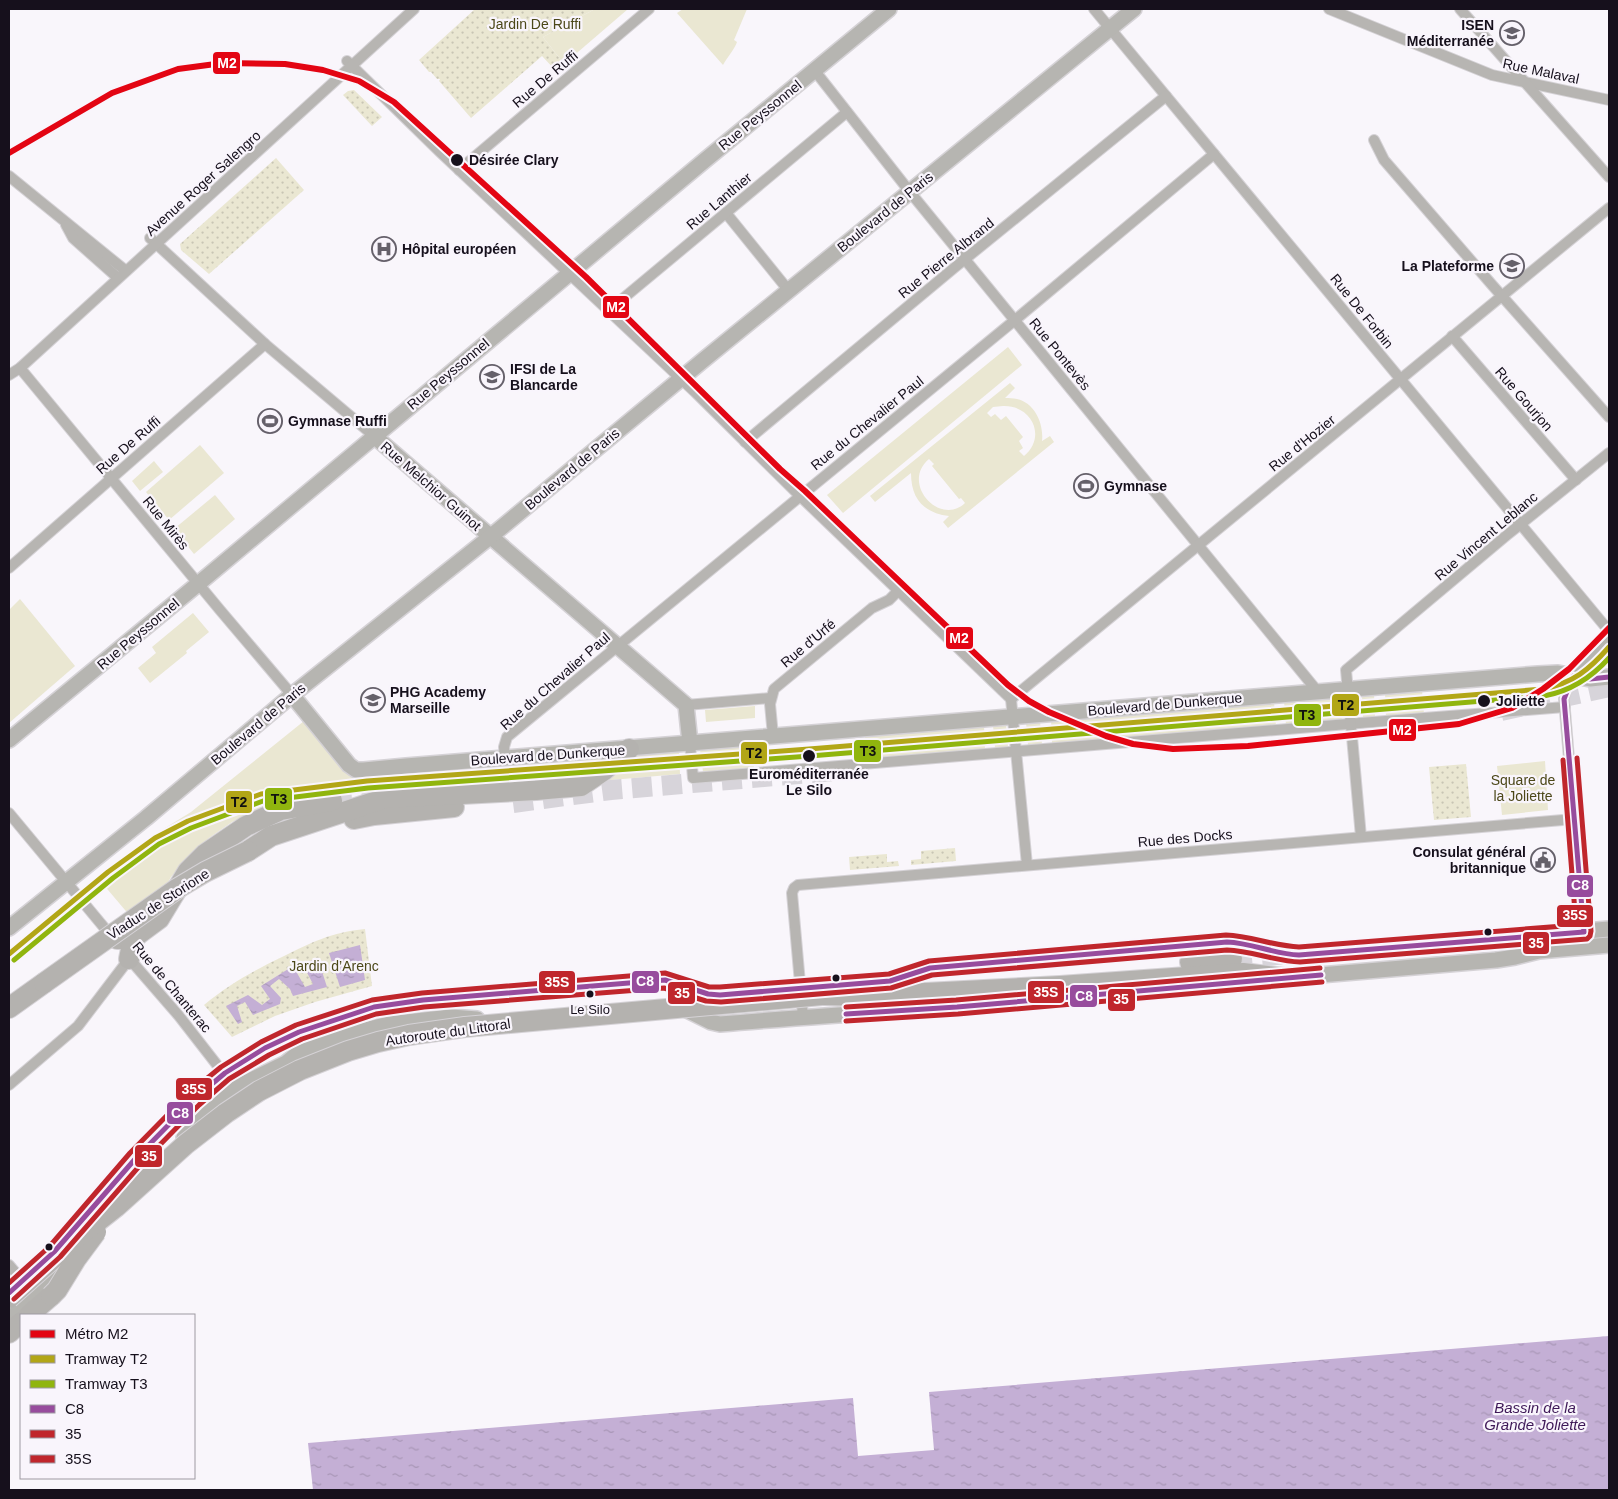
<svg xmlns="http://www.w3.org/2000/svg" width="1618" height="1499" viewBox="0 0 1618 1499" font-family="Helvetica,sans-serif">
<style>
.green{fill:#eae7d2;fill-rule:evenodd}
.garden{fill:url(#garden-dots)}
.water{fill:url(#water-ripples)}
.lines{fill:none;stroke-linecap:round;stroke-linejoin:round}
.highway-tunnel{stroke:#d7d4da;stroke-width:20;stroke-dasharray:20 10;stroke-linecap:butt}
.street-casing{stroke:#d5d2d6;stroke-width:12}
.secondary-casing{stroke:#d5d2d6;stroke-width:18}
.highway-casing{stroke:#d5d2d6;stroke-width:22}
.street{stroke:#b7b5b2;stroke-width:10}
.secondary{stroke:#b6b5b1;stroke-width:15}
.highway{stroke:#b4b2af;stroke-width:20}
.tram{stroke:#b9b7ba;stroke-width:1}
.highway-bridge-casing{stroke:#d5d2d6;stroke-width:22;stroke-linecap:butt}
.highway-bridge{stroke:#b4b2af;stroke-width:20}
.bus-1-casing{stroke:#f9f5fc;stroke-width:9}
.bus-2-casing{stroke:#f9f5fc;stroke-width:9}
.bus-3-casing{stroke:#f9f5fc;stroke-width:9}
.bus-1{stroke:#974c9d;stroke-width:5}
.bus-2{stroke:#c0262c;stroke-width:5}
.bus-3{stroke:#c0262c;stroke-width:5}
.tram-1-casing{stroke:#f9f5fc;stroke-width:9}
.tram-2-casing{stroke:#f9f5fc;stroke-width:9}
.tram-1{stroke:#b2a617;stroke-width:5}
.tram-2{stroke:#90b50e;stroke-width:5}
.metro-1-casing{stroke:#f9f5fc;stroke-width:10}
.metro-1{stroke:#e30513;stroke-width:6}
.stop-dot{fill:#16101c;stroke:#f9f5fc;stroke-width:2}
.labels{text-anchor:middle;stroke-width:4.5;stroke-linejoin:round;paint-order:stroke}
.bus-label{font-size:13px;fill:#16101c;stroke:#f9f5fc}
.park-label{font-size:14px;fill:#4c4819;stroke:#f9f5fc}
.poi-label{font-size:14px;font-weight:bold;fill:#16101c;stroke:#f9f5fc;text-anchor:start}
.street-label{font-size:14px;fill:#16101c;stroke:#f9f5fc}
.stop-label{font-size:14px;font-weight:bold;fill:#16101c;stroke:#f9f5fc;text-anchor:start}
.water-label{font-size:15px;font-style:italic;fill:#3e1857;stroke:#f9f5fc}
.line-badge{stroke:#f9f5fc;stroke-width:2}
.badge-label{font-size:14px;text-anchor:middle;font-weight:bold;fill:#fff}
.pale-badge-label{font-size:14px;text-anchor:middle;font-weight:bold;fill:#111}
</style>
<defs>
<pattern id="garden-dots" width="8" height="8" patternUnits="userSpaceOnUse" patternTransform="scale(1.25)"><rect width="8" height="8" fill="#eae7d2"/><path d="M2 2h.1M6 6h.1" fill="none" stroke="#c8c5b4" stroke-width="1.8" stroke-linecap="round"/></pattern>
<pattern id="water-ripples" width="26" height="14" patternUnits="userSpaceOnUse" patternTransform="scale(1.25)"><rect width="26" height="14" fill="#c4afd5"/><path d="M2 4q2-2 4 0t4 0M15 11q2-2 4 0t4 0" fill="none" stroke="#a896b6"/></pattern>
</defs>
<rect width="100%" height="100%" fill="#f9f6fb"/>
<g class="green">
<polygon points="595,9 628,9 564,64 543,37"/>
<path d="M 683,9 L 747,9 L 734,40 L 737,42 C 734,50 728,56 723,65 L 677,13 Z"/>
<polygon points="1008,347 1022,365 843,513 827,495"/>
<path d="M 1010,383 L 1015,388 L 1005,398 C 1009,398 1013,398 1017,399 C 1035,403 1044,424 1042,441 L 1050,436 L 1054,442 L 948,528 L 943,522 L 949,516 C 923,513 911,498 911,473 L 875,502 L 870,496 ZM 1003,406 C 1032,405 1047,437 1024,456 L 1019,451 L 1023,448 L 1019,441 L 1023,437 L 1006,416 L 1001,420 L 995,414 L 991,417 L 987,413 L 993,407 ZM 929,459 L 934,464 L 932,466 L 959,499 L 961,498 L 965,503 C 940,527 900,483 929,459 Z"/>
<polygon points="200,445 224,473 169,520 146,492"/>
<polygon points="154,461 163,472 140,491 132,481"/>
<polygon points="215,495 235,519 194,554 174,529"/>
<polygon points="20,599 75,666 9,723 9,610"/>
<polygon points="193,613 209,632 186,651 187,653 150,683 138,668 156,653 152,647"/>
<polygon points="1422,690 1424,714 1386,717 1385,693"/>
<polygon points="1374,694 1375,717 1364,719 1363,717 1362,696"/>
<polygon points="1340,697 1342,721 1286,725 1284,701"/>
<polygon points="1274,702 1276,726 1052,743 1051,720"/>
<polygon points="755,706 755,718 706,722 705,710"/>
<polygon points="304,721 348,772 608,755 586,776 563,782 480,783 309,796 251,814 232,822 209,838 189,856 171,877 159,899 136,923 97,877 144,841 191,812"/>
<polygon points="1040,721 1042,744 1028,745 1026,722"/>
<polygon points="1006,724 1008,747 995,748 993,725"/>
<polygon points="984,726 985,749 867,758 865,736"/>
<polygon points="752,745 754,768 703,772 700,749"/>
<polygon points="679,750 680,774 600,781 632,754"/>
<polygon points="1545,761 1548,810 1502,815 1497,766"/>
</g>
<g class="garden">
<polygon points="475,9 595,9 543,37 564,64 556,71 542,56 471,118 439,81 440,79 437,79 431,72 429,72 419,60"/>
<polygon points="354,90 382,117 372,126 343,95 348,91"/>
<polygon points="276,158 304,190 209,274 181,250 180,244"/>
<polygon points="1466,764 1471,817 1434,820 1429,767"/>
<polygon points="955,848 956,861 911,865 911,860 921,859 921,851"/>
<polygon points="887,854 887,862 898,861 899,866 850,870 849,857"/>
<path d="M 365,929 L 372,986 L 315,1002 L 275,1016 L 232,1037 L 204,1005 C 229,984 253,971 282,957 C 310,943 332,932 365,929 Z"/>
</g>
<g class="water">
<polygon points="360,945 365,980 340,987 329,953"/>
<polygon points="318,959 327,987 293,996 290,989 279,979 270,986 281,998 280,1004 253,1015 245,1002 237,1006 242,1022 238,1024 226,1006 248,995 262,1005 270,999 261,986 293,966 305,987 313,984 302,963"/>
<polygon points="1609,1336 1609,1490 313,1490 308,1443 853,1398 858,1456 934,1450 929,1392"/>
</g>
<g class="lines">
<g class="highway-tunnel">
<polyline points="1501,711 1609,687"/>
<polyline points="332,801 376,798"/>
<polyline points="513,803 611,790 835,771"/>
<polyline points="1232,959 1289,954"/>
</g>
<defs>
<g id="street">
<polyline points="1094,9 1609,631"/>
<polyline points="1329,9 1492,75 1609,100"/>
<polyline points="1460,9 1609,177"/>
<polyline points="347,61 440,152 695,392 800,496 1011,699"/>
<polyline points="815,71 910,192 1318,692"/>
<polyline points="1374,140 1384,160 1493,286 1609,417"/>
<polyline points="459,170 649,9"/>
<polyline points="9,176 126,271"/>
<polyline points="726,213 789,291"/>
<polyline points="66,225 73,238 118,278"/>
<polyline points="150,238 265,344 374,436"/>
<polyline points="608,311 847,112"/>
<polyline points="1452,336 1576,480"/>
<polyline points="20,368 220,610 292,695"/>
<polyline points="9,375 20,368 414,9"/>
<polyline points="745,442 954,268 1166,96"/>
<polyline points="9,568 265,344"/>
<polyline points="1573,676 1567,689 1564,699 1584,938"/>
<polyline points="1011,699 1609,208"/>
<polyline points="1011,699 1027,865"/>
<polyline points="686,705 771,698"/>
<polyline points="773,736 770,704 774,689 872,608 889,600 898,591"/>
<polyline points="690,743 693,778 1360,723 1565,707"/>
<polyline points="505,759 504,747 507,737 1015,320 1214,154"/>
<polyline points="9,813 112,937"/>
<polyline points="1361,837 1346,670 1507,535 1609,453"/>
<polyline points="127,956 179,1016 235,1088"/>
<polyline points="803,1017 792,893 794,888 798,885 1575,819"/>
<polyline points="9,1085 78,1026 129,959"/>
<polyline points="9,1265 26,1285"/>
</g>
<g id="secondary">
<polyline points="374,436 686,705 690,743"/>
<polyline points="1573,676 1609,637"/>
<polyline points="292,695 349,765 356,770 364,770 406,766 1538,674 1558,673 1590,679 1609,677"/>
<polyline points="9,740 198,584 704,161 889,9"/>
<polyline points="9,928 146,818 292,695 490,537 701,362 1134,9"/>
<polyline points="1273,979 1496,960 1515,957 1539,951 1609,945"/>
<path d="M 817,987 L 890,981 L 930,968 L 1227,942 C 1252,942 1274,955 1299,955 L 1609,929"/>
<path d="M 681,1007 L 711,1022 L 720,1024 C 897,1009 1074,1001 1250,982"/>
<polyline points="184,1137 201,1118 235,1088 286,1063 297,1054 316,1046 357,1032 389,1024 451,1017 477,1019"/>
<polyline points="70,1234 136,1158 194,1099 225,1073 274,1044 324,1023 374,1007 423,1000 665,980 708,994 734,994"/>
<polyline points="9,1320 66,1263"/>
</g>
<g id="highway">
<polyline points="354,819 374,815 454,807"/>
<polyline points="248,851 271,836 386,798 536,790 581,786 603,771 629,749"/>
<polyline points="110,935 117,939 127,939 136,936 159,919 188,871 205,854 246,826 281,810 332,801"/>
<polyline points="129,959 131,949 136,936"/>
<polyline points="1190,962 1232,959"/>
<polyline points="822,995 866,996 1060,986 1243,973 1284,978"/>
<polyline points="9,1008 44,983"/>
<polyline points="29,1315 51,1296"/>
<polyline points="9,1333 21,1322"/>
</g>
</defs>
<use href="#street" class="street-casing"/>
<use href="#secondary" class="secondary-casing"/>
<use href="#highway" class="highway-casing"/>
<use href="#street" class="street"/>
<use href="#secondary" class="secondary"/>
<use href="#highway" class="highway"/>
<g class="tram">
<polyline points="893,742 925,746"/>
<polyline points="711,762 753,753"/>
</g>
<defs>
<g id="highway-bridge">
<polyline points="44,983 178,888 205,872 248,851"/>
<polyline points="51,1296 57,1290 76,1259 96,1232"/>
<polyline points="9,1298 74,1240 116,1207 186,1144 226,1113 259,1091 300,1070 348,1051 378,1042 409,1035 465,1027 822,995"/>
</g>
</defs>
<use href="#highway-bridge" class="highway-bridge-casing"/>
<use href="#highway-bridge" class="highway-bridge"/>
<defs>
<g id="bus-1">
<polyline points="846,1014 957,1007 1321,975"/>
<path d="M 9,1293 L 54,1252 L 136,1158 L 194,1099 L 225,1073 L 265,1048 L 299,1032 L 374,1007 L 423,1000 L 665,980 L 708,994 L 720,995 L 890,981 L 930,968 L 1227,942 C 1252,943 1274,954 1299,955 L 1584,932 L 1564,699 L 1573,676 L 1590,679 L 1609,677"/>
</g>
<g id="bus-2">
<polyline points="846,1021 958,1014 1322,982"/>
<path d="M 14,1299 L 60,1257 L 142,1163 L 199,1105 L 229,1079 L 269,1055 L 302,1039 L 376,1014 L 424,1007 L 664,988 L 706,1001 L 721,1002 L 891,988 L 932,975 L 1227,950 C 1252,951 1275,961 1300,962 L 1587,939 L 1590,936 L 1591,931 L 1577,758"/>
</g>
<g id="bus-3">
<polyline points="846,1007 956,1000 1320,968"/>
<path d="M 9,1283 L 49,1247 L 130,1153 L 189,1093 L 221,1067 L 261,1042 L 296,1025 L 372,1000 L 422,993 L 665,973 L 709,987 L 720,987 L 889,974 L 929,961 L 1226,935 C 1251,936 1274,946 1299,947 L 1576,925 L 1563,760"/>
</g>
</defs>
<use href="#bus-1" class="bus-1-casing"/>
<use href="#bus-2" class="bus-2-casing"/>
<use href="#bus-3" class="bus-3-casing"/>
<use href="#bus-1" class="bus-1"/>
<use href="#bus-2" class="bus-2"/>
<use href="#bus-3" class="bus-3"/>
<defs>
<path id="tram-1" d="M 9,954 L 108,872 L 155,838 L 188,821 L 261,794 L 367,781 L 809,749 L 1543,689 C 1573,683 1589,670 1609,647"/>
<path id="tram-2" d="M 14,960 L 113,878 L 159,844 L 191,828 L 263,801 L 368,788 L 810,756 L 1544,696 C 1571,691 1591,678 1609,658"/>
</defs>
<use href="#tram-1" class="tram-1-casing"/>
<use href="#tram-2" class="tram-2-casing"/>
<use href="#tram-1" class="tram-1"/>
<use href="#tram-2" class="tram-2"/>
<defs>
<polyline id="metro-1" points="9,153 112,93 178,69 223,63 285,64 323,70 359,81 394,102 586,277 780,469 805,491 1008,685 1029,701 1049,712 1106,736 1133,744 1173,749 1248,746 1459,724 1512,708 1543,689 1569,669 1609,628"/>
</defs>
<use href="#metro-1" class="metro-1-casing"/>
<use href="#metro-1" class="metro-1"/>
</g>
<defs>
<symbol id="university-ring" viewBox="-11 -11 22 22"><circle r="9.5" fill="#f9f5fc" stroke="#65606a" stroke-width="1.5"/><path d="M0-5L7-2L0 1L-7-2ZM-4 1L0 2.5L4 1V4Q0 6-4 4Z" fill="#65606a"/></symbol>
<symbol id="hospital-ring" viewBox="-11 -11 22 22"><circle r="9.5" fill="#f9f5fc" stroke="#65606a" stroke-width="1.5"/><path d="M-5-5h3v3.5h4V-5h3V5h-3V1.5h-4V5h-3Z" fill="#65606a"/></symbol>
<symbol id="stadium-ring" viewBox="-11 -11 22 22"><circle r="9.5" fill="#f9f5fc" stroke="#65606a" stroke-width="1.5"/><path d="M0-5a6.5 5 0 1 0 0 10a6.5 5 0 1 0 0-10ZM-3.5-1.8h7v3.6h-7Z" fill="#65606a"/></symbol>
<symbol id="civic-ring" viewBox="-11 -11 22 22"><circle r="9.5" fill="#f9f5fc" stroke="#65606a" stroke-width="1.5"/><path d="M-.6-6.5H3V-4.5H.6V-3L4-1V1h2V6H-6V1h2V-1L-.6-3ZM-1.2 2.5V6h2.4V2.5Z" fill="#65606a"/></symbol>
</defs>
<g fill-rule="evenodd">
<use href="#university-ring" x="1498" y="19" width="28" height="28"/>
<use href="#hospital-ring" x="370" y="235" width="28" height="28"/>
<use href="#university-ring" x="1498" y="252" width="28" height="28"/>
<use href="#university-ring" x="478" y="363" width="28" height="28"/>
<use href="#stadium-ring" x="256" y="407" width="28" height="28"/>
<use href="#stadium-ring" x="1072" y="472" width="28" height="28"/>
<use href="#university-ring" x="359" y="686" width="28" height="28"/>
<use href="#civic-ring" x="1529" y="846" width="28" height="28"/>
</g>
<g class="stop-dot">
<circle cx="457" cy="160" r="7"/>
<circle cx="1484" cy="701" r="7"/>
<circle cx="809" cy="756" r="7"/>
<circle cx="1488" cy="932" r="4.5"/>
<circle cx="836" cy="978" r="4.5"/>
<circle cx="590" cy="994" r="4.5"/>
<circle cx="49" cy="1247" r="4.5"/>
</g>
<g class="labels">
<g class="bus-label">
<text x="590" y="1014">Le Silo</text>
</g>
<g class="park-label">
<text x="535" y="29">Jardin De Ruffi</text>
<text x="1523" y="785">Square de<tspan x="1523" dy="16">la Joliette</tspan></text>
<text x="334" y="971">Jardin d’Arenc</text>
</g>
<g class="poi-label">
<text x="1494" y="30" text-anchor="end">ISEN<tspan x="1494" dy="16">Méditerranée</tspan></text>
<text x="402" y="254">Hôpital européen</text>
<text x="1494" y="271" text-anchor="end">La Plateforme</text>
<text x="510" y="374">IFSI de La<tspan x="510" dy="16">Blancarde</tspan></text>
<text x="288" y="426">Gymnase Ruffi</text>
<text x="1104" y="491">Gymnase</text>
<text x="390" y="697">PHG Academy<tspan x="390" dy="16">Marseille</tspan></text>
<text x="1526" y="857" text-anchor="end">Consulat général<tspan x="1526" dy="16">britannique</tspan></text>
</g>
<g class="street-label">
<text transform="translate(1541 71) rotate(12)" y="5">Rue Malaval</text>
<text transform="translate(545 79) rotate(-40)" y="5">Rue De Ruffi</text>
<text transform="translate(760 115) rotate(-39)" y="5">Rue Peyssonnel</text>
<text transform="translate(203 183) rotate(-42)" y="5">Avenue Roger Salengro</text>
<text transform="translate(719 201) rotate(-40)" y="5">Rue Lanthier</text>
<text transform="translate(885 212) rotate(-39)" y="5">Boulevard de Paris</text>
<text transform="translate(946 258) rotate(-39)" y="5">Rue Pierre Albrand</text>
<text transform="translate(1362 311) rotate(51)" y="5">Rue De Forbin</text>
<text transform="translate(1060 354) rotate(51)" y="5">Rue Pontevès</text>
<text transform="translate(448 374) rotate(-40)" y="5">Rue Peyssonnel</text>
<text transform="translate(1524 399) rotate(49)" y="5">Rue Gourjon</text>
<text transform="translate(867 423) rotate(-39)" y="5">Rue du Chevalier Paul</text>
<text transform="translate(1302 443) rotate(-39)" y="5">Rue d'Hozier</text>
<text transform="translate(128 445) rotate(-41)" y="5">Rue De Ruffi</text>
<text transform="translate(572 469) rotate(-40)" y="5">Boulevard de Paris</text>
<text transform="translate(431 486) rotate(41)" y="5">Rue Melchior Guinot</text>
<text transform="translate(166 523) rotate(51)" y="5">Rue Mirès</text>
<text transform="translate(1486 536) rotate(-40)" y="5">Rue Vincent Leblanc</text>
<text transform="translate(138 634) rotate(-40)" y="5">Rue Peyssonnel</text>
<text transform="translate(808 643) rotate(-40)" y="5">Rue d'Urfé</text>
<text transform="translate(555 681) rotate(-41)" y="5">Rue du Chevalier Paul</text>
<text transform="translate(1165 704) rotate(-5)" y="5">Boulevard de Dunkerque</text>
<text transform="translate(258 724) rotate(-40)" y="5">Boulevard de Paris</text>
<text transform="translate(548 755) rotate(-4)" y="5">Boulevard de Dunkerque</text>
<text transform="translate(1185 838) rotate(-5)" y="5">Rue des Docks</text>
<text transform="translate(158 904) rotate(-33)" y="5">Viaduc de Storione</text>
<text transform="translate(172 987) rotate(50)" y="5">Rue de Chanterac</text>
<text transform="translate(448 1032) rotate(-8)" y="5">Autoroute du Littoral</text>
</g>
<g class="stop-label">
<text x="469" y="165">Désirée Clary</text>
<text x="1496" y="706">Joliette</text>
<text x="809" y="779" text-anchor="middle">Euroméditerranée<tspan x="809" dy="16">Le Silo</tspan></text>
</g>
<g class="water-label">
<text x="1535" y="1413">Bassin de la<tspan x="1535" dy="17">Grande Joliette</tspan></text>
</g>
</g>
<g class="line-badge">
<rect x="212" y="51" width="29" height="24" rx="5" fill="#e30513"/>
<rect x="602" y="295" width="28" height="24" rx="5" fill="#e30513"/>
<rect x="945" y="626" width="29" height="24" rx="5" fill="#e30513"/>
<rect x="1331" y="693" width="29" height="24" rx="5" fill="#b2a617"/>
<rect x="1293" y="703" width="29" height="24" rx="5" fill="#90b50e"/>
<rect x="1388" y="718" width="29" height="24" rx="5" fill="#e30513"/>
<rect x="853" y="739" width="29" height="24" rx="5" fill="#90b50e"/>
<rect x="740" y="741" width="28" height="24" rx="5" fill="#b2a617"/>
<rect x="264" y="787" width="29" height="24" rx="5" fill="#90b50e"/>
<rect x="225" y="790" width="28" height="24" rx="5" fill="#b2a617"/>
<rect x="1566" y="874" width="28" height="24" rx="5" fill="#974c9d"/>
<rect x="1556" y="904" width="38" height="24" rx="5" fill="#c0262c"/>
<rect x="1522" y="931" width="28" height="24" rx="5" fill="#c0262c"/>
<rect x="631" y="970" width="29" height="24" rx="5" fill="#974c9d"/>
<rect x="538" y="970" width="38" height="24" rx="5" fill="#c0262c"/>
<rect x="1027" y="980" width="38" height="24" rx="5" fill="#c0262c"/>
<rect x="667" y="981" width="29" height="24" rx="5" fill="#c0262c"/>
<rect x="1069" y="984" width="29" height="24" rx="5" fill="#974c9d"/>
<rect x="1107" y="988" width="29" height="24" rx="5" fill="#c0262c"/>
<rect x="175" y="1077" width="38" height="24" rx="5" fill="#c0262c"/>
<rect x="166" y="1101" width="28" height="24" rx="5" fill="#974c9d"/>
<rect x="134" y="1144" width="29" height="24" rx="5" fill="#c0262c"/>
</g>
<g class="badge-label">
<text x="227" y="68">M2</text>
<text x="616" y="312">M2</text>
<text x="959" y="643">M2</text>
<text x="1402" y="735">M2</text>
<text x="1580" y="890">C8</text>
<text x="1575" y="920">35S</text>
<text x="1536" y="948">35</text>
<text x="645" y="986">C8</text>
<text x="557" y="987">35S</text>
<text x="1046" y="997">35S</text>
<text x="682" y="998">35</text>
<text x="1084" y="1001">C8</text>
<text x="1121" y="1004">35</text>
<text x="194" y="1094">35S</text>
<text x="180" y="1118">C8</text>
<text x="149" y="1161">35</text>
</g>
<g class="pale-badge-label">
<text x="1346" y="710">T2</text>
<text x="1307" y="720">T3</text>
<text x="868" y="756">T3</text>
<text x="754" y="758">T2</text>
<text x="279" y="804">T3</text>
<text x="239" y="807">T2</text>
</g>
<rect width="1618" height="1499" fill="none" stroke="#16101c" stroke-width="20"/>
<rect x="20" y="1314" width="175" height="165" fill="#f9f5fc" stroke="#9e99a2"/>
<rect x="30" y="1330" width="25" height="8" fill="#e30513" stroke="#9e99a2"/>
<text x="65" y="1339" font-size="15" fill="#16101c">Métro M2</text>
<rect x="30" y="1355" width="25" height="8" fill="#b2a617" stroke="#9e99a2"/>
<text x="65" y="1364" font-size="15" fill="#16101c">Tramway T2</text>
<rect x="30" y="1380" width="25" height="8" fill="#90b50e" stroke="#9e99a2"/>
<text x="65" y="1389" font-size="15" fill="#16101c">Tramway T3</text>
<rect x="30" y="1405" width="25" height="8" fill="#974c9d" stroke="#9e99a2"/>
<text x="65" y="1414" font-size="15" fill="#16101c">C8</text>
<rect x="30" y="1430" width="25" height="8" fill="#c0262c" stroke="#9e99a2"/>
<text x="65" y="1439" font-size="15" fill="#16101c">35</text>
<rect x="30" y="1455" width="25" height="8" fill="#c0262c" stroke="#9e99a2"/>
<text x="65" y="1464" font-size="15" fill="#16101c">35S</text>
</svg>
